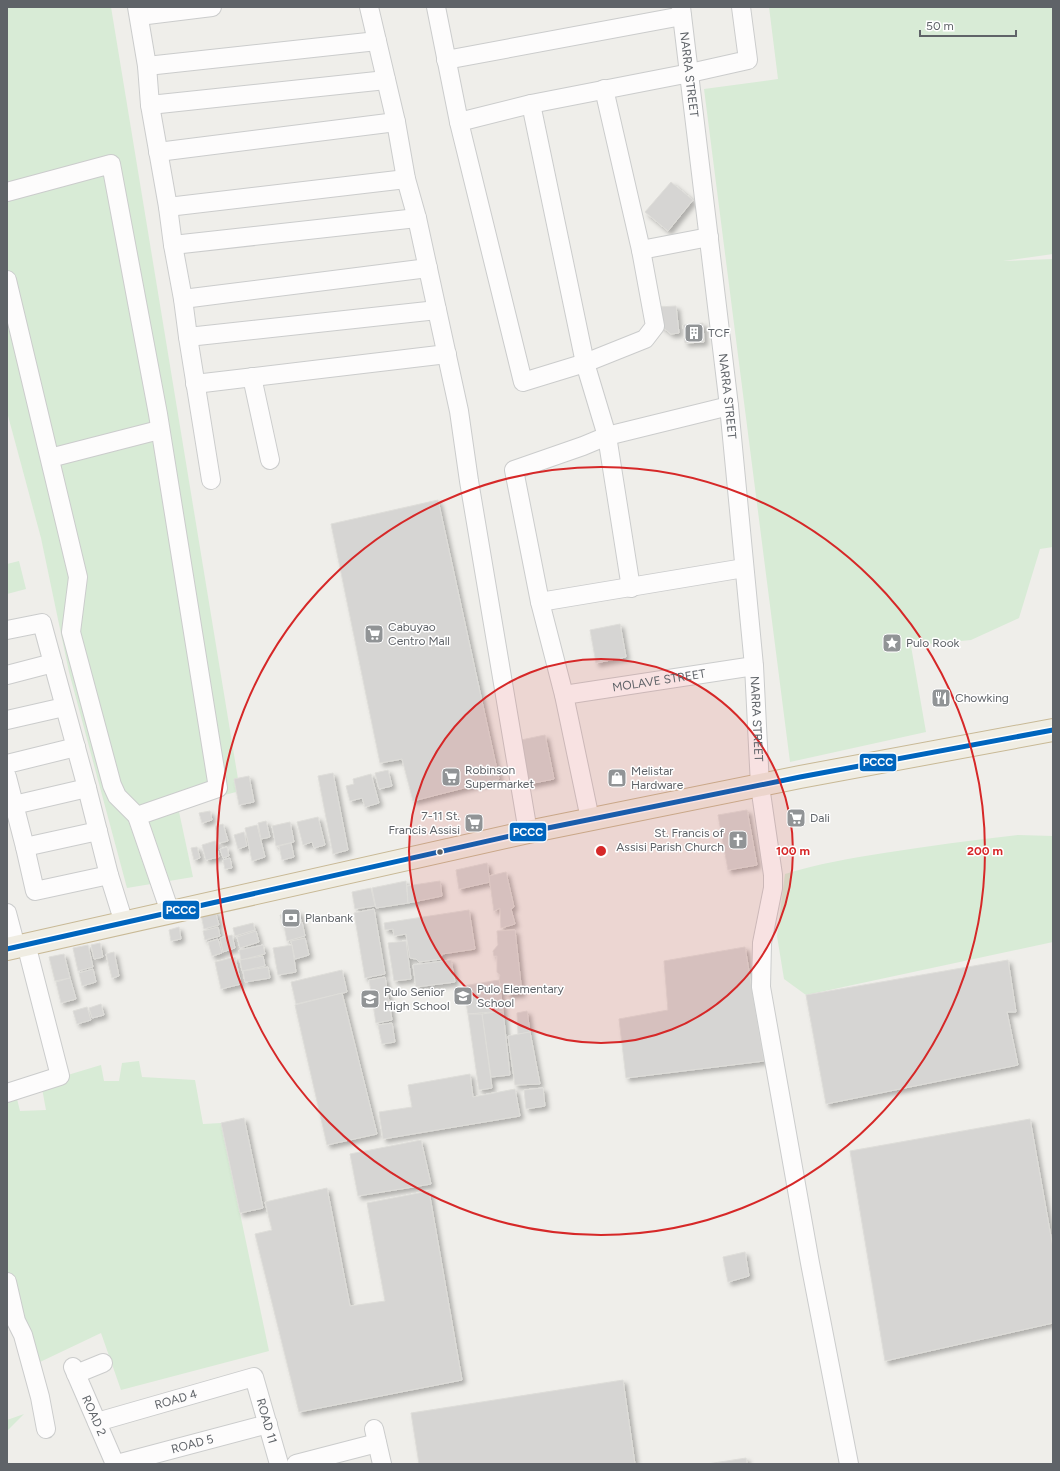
<svg xmlns="http://www.w3.org/2000/svg" width="1060" height="1471" viewBox="0 0 1060 1471" font-family="Figtree,sans-serif">
<style>
.green{fill:#d8ebd6}
.building{fill:#d6d5d3;stroke:#deddd9;filter:url(#shadow)}
.lines{fill:none;stroke-linecap:round;stroke-linejoin:round}
.minor-casing{stroke:#cbcccc;stroke-width:20}
.highway-casing{stroke:#c8b996;stroke-width:24}
.minor{stroke:#fdfcfc;stroke-width:18}
.highway{stroke:#f0ede3;stroke-width:22}
.bus-1-casing{stroke:#fff;stroke-width:8}
.bus-1{stroke:#0065bd;stroke-width:5}
.ring{fill:none;stroke:#d62828;stroke-width:2}
.bus-dot{fill:#5f6368;stroke:#fff;stroke-width:1.5}
.labels{text-anchor:middle;stroke-width:3;stroke-linejoin:round;paint-order:stroke}
.street-label{font-size:12px;fill:#5f6368;stroke:#fff}
.poi-label{font-size:12px;fill:#5f6368;stroke:#fff;text-anchor:start}
.centre{fill:#d62828;stroke:#fff;stroke-width:2}
.ring-label{font-size:12px;text-anchor:middle;font-weight:bold;fill:#d62828;stroke:#fff;stroke-width:3;stroke-linejoin:round;paint-order:stroke}
.line-badge{stroke:#fff;stroke-width:1.5}
.badge-label{font-size:11px;text-anchor:middle;font-weight:bold;fill:#fff}
</style>
<defs>
<filter id="shadow"><feDropShadow dx="3.5" dy="3.5" stdDeviation="2" flood-color="#0004"/></filter>
</defs>
<rect width="100%" height="100%" fill="#efeeea"/>
<g class="green">
<polygon points="7,7 111,7 240,791 178,807 193,877 127,888 69,672 41,538 7,412"/>
<polygon points="769,7 1053,7 1053,254 1003,261 1053,259 1053,547 1040,549 1019,618 971,640 911,646 926,732 790,762 704,89 778,79"/>
<polygon points="19,561 26,589 7,594 7,564"/>
<path d="M 1018,835 L 1053,836 L 1053,942 L 806,995 L 784,979 L 777,936 L 785,874 C 817,864 851,858 884,853 C 928,846 973,840 1018,835 Z"/>
<polygon points="139,1061 142,1077 195,1080 203,1124 221,1123 269,1351 121,1390 101,1333 40,1362 29,1366 7,1294 7,1085 13,1083 20,1111 46,1110 41,1083 101,1065 104,1081 119,1081 122,1063"/>
<polygon points="24,1414 7,1431 7,1420"/>
</g>
<g class="building">
<polygon points="671,182 693,200 668,231 645,212"/>
<polygon points="676,306 679,333 671,334 656,322 656,307"/>
<polygon points="703,323 704,342 685,343 683,325"/>
<polygon points="438,500 499,779 413,801 402,759 380,763 331,524"/>
<polygon points="620,624 626,657 596,663 590,630"/>
<polygon points="545,735 554,779 529,784 521,740"/>
<polygon points="388,770 392,786 379,789 375,773"/>
<polygon points="333,773 348,850 333,854 318,776"/>
<polygon points="371,774 379,803 365,807 362,798 350,801 346,786 354,784 353,779"/>
<polygon points="249,776 254,802 239,805 234,779"/>
<polygon points="747,810 757,865 728,870 718,815"/>
<polygon points="210,811 212,820 202,823 199,813"/>
<polygon points="318,817 325,845 314,848 312,842 303,845 297,822"/>
<polygon points="266,821 270,837 261,839 258,823"/>
<polygon points="290,822 294,842 276,846 272,826"/>
<polygon points="223,824 228,841 219,843 215,826"/>
<polygon points="257,825 265,857 252,861 245,828"/>
<polygon points="244,832 247,846 238,849 234,835"/>
<polygon points="215,841 219,857 206,860 202,845"/>
<polygon points="291,843 294,857 282,860 279,846"/>
<polygon points="197,847 200,858 194,860 191,848"/>
<polygon points="227,847 229,856 223,858 220,849"/>
<polygon points="230,858 232,868 225,869 223,860"/>
<polygon points="487,863 490,882 459,889 456,870"/>
<polygon points="506,872 514,907 511,909 515,924 501,928 500,908 494,911 489,876"/>
<polygon points="406,881 408,903 376,908 372,888"/>
<polygon points="440,881 442,896 408,903 407,886"/>
<polygon points="371,888 375,906 355,909 352,892"/>
<polygon points="374,909 385,974 365,978 354,913"/>
<polygon points="469,910 475,949 442,954 441,959 419,962 416,959 410,958 406,934 394,936 393,929 385,930 384,923"/>
<polygon points="215,911 219,925 204,929 201,915"/>
<polygon points="299,911 301,921 283,926 280,915"/>
<polygon points="302,922 305,936 287,941 284,926"/>
<polygon points="253,923 255,930 235,936 233,928"/>
<polygon points="179,927 181,939 171,941 169,930"/>
<polygon points="218,927 220,936 205,940 203,931"/>
<polygon points="515,930 522,993 507,995 506,990 502,990 499,980 500,975 497,972 497,956 494,956 493,951 498,945 497,931"/>
<polygon points="256,931 259,942 240,948 237,937"/>
<polygon points="232,935 235,948 223,952 220,938"/>
<polygon points="305,938 309,955 295,959 291,941"/>
<polygon points="218,939 222,953 212,956 208,942"/>
<polygon points="406,941 411,979 394,981 388,943"/>
<polygon points="100,943 103,957 94,959 91,945"/>
<polygon points="88,945 93,967 78,971 73,948"/>
<polygon points="263,945 265,954 241,960 239,950"/>
<polygon points="292,945 296,972 278,975 273,948"/>
<polygon points="745,947 764,1061 626,1078 619,1019 668,1010 664,961"/>
<polygon points="114,952 119,976 112,978 106,954"/>
<polygon points="64,954 70,978 55,981 49,957"/>
<polygon points="263,956 265,966 242,971 240,960"/>
<polygon points="235,957 241,984 221,989 215,962"/>
<polygon points="451,960 455,982 416,987 413,965"/>
<polygon points="1008,960 1016,1012 1007,1012 1018,1065 826,1104 806,995"/>
<polygon points="268,967 270,978 245,982 243,971"/>
<polygon points="93,969 96,982 82,986 79,973"/>
<polygon points="342,970 347,992 296,1004 291,982"/>
<polygon points="385,977 392,1020 376,1023 369,980"/>
<polygon points="70,978 76,999 61,1003 56,982"/>
<polygon points="499,980 503,1011 468,1014 463,986"/>
<polygon points="342,993 377,1134 327,1145 295,1005"/>
<polygon points="101,1004 104,1015 92,1018 89,1008"/>
<polygon points="87,1007 91,1020 77,1024 73,1011"/>
<polygon points="503,1011 510,1075 491,1077 482,1014"/>
<polygon points="527,1011 530,1032 518,1034 517,1013"/>
<polygon points="468,1014 482,1014 492,1088 479,1090"/>
<polygon points="392,1023 395,1042 382,1044 378,1025"/>
<polygon points="530,1032 540,1084 515,1085 508,1036"/>
<polygon points="470,1074 473,1097 515,1089 520,1116 383,1139 379,1112 412,1107 408,1085"/>
<polygon points="543,1088 545,1106 526,1109 524,1090"/>
<polygon points="244,1118 263,1208 240,1213 221,1123"/>
<polygon points="1030,1119 1053,1248 1053,1323 885,1361 850,1151"/>
<polygon points="421,1140 431,1184 358,1196 350,1154"/>
<polygon points="327,1188 350,1306 385,1301 367,1203 429,1191 462,1380 299,1412 255,1234 272,1230 265,1202"/>
<polygon points="745,1252 749,1276 728,1282 723,1257"/>
<polygon points="623,1380 635,1464 419,1464 411,1413"/>
<polygon points="746,1458 747,1464 707,1464"/>
</g>
<g class="lines">
<defs>
<g id="minor">
<polyline points="137,7 147,66 150,105 168,207 173,245 183,299 188,337 211,480"/>
<polyline points="369,7 396,122 406,179 417,218 459,411 469,481 528,832"/>
<polyline points="436,7 459,122 523,382 585,363 645,339 655,326 641,250 604,89"/>
<path id="s1" d="M 681,7 L 729,406 L 754,666 L 760,786 L 773,875 L 773,888 L 762,943 L 761,987 L 810,1263 L 849,1464"/>
<polyline points="139,16 212,7"/>
<polyline points="446,60 682,16"/>
<polyline points="147,66 377,41"/>
<polyline points="531,104 585,363 607,436 631,588"/>
<polyline points="150,105 386,80"/>
<polyline points="459,122 531,104 690,73 748,60 741,7"/>
<polyline points="158,152 396,122"/>
<polyline points="7,192 111,164 158,414 218,788 137,816 117,796 112,785 71,632 78,577 7,280"/>
<polyline points="168,207 406,179"/>
<polyline points="173,245 417,218"/>
<polyline points="641,250 709,237"/>
<polyline points="183,299 428,268"/>
<polyline points="188,337 437,310"/>
<polyline points="252,377 270,460"/>
<polyline points="195,384 447,354"/>
<polyline points="50,458 159,430"/>
<polyline points="540,602 744,568"/>
<polyline points="7,630 42,623 87,788 109,875 124,923"/>
<polyline points="7,675 53,663"/>
<path id="s2" d="M 564,695 L 754,666"/>
<polyline points="7,720 64,707"/>
<polyline points="7,764 76,747"/>
<polyline points="7,777 25,847 35,891 109,875"/>
<polyline points="14,805 87,788"/>
<polyline points="137,816 170,912"/>
<polyline points="590,819 564,695 540,602 514,470 583,446 607,436 729,406"/>
<polyline points="25,847 98,831"/>
<polyline points="7,913 16,947"/>
<polyline points="7,1093 60,1076 26,944"/>
<polyline points="7,1282 16,1321 23,1335 40,1397 46,1429"/>
<path id="s3" d="M 73,1367 L 115,1464"/>
<polyline points="76,1374 103,1363"/>
<path id="s4" d="M 97,1422 L 254,1377 L 279,1464"/>
<polyline points="374,1429 382,1464"/>
<path id="s5" d="M 117,1464 L 268,1424"/>
<polyline points="296,1464 377,1443"/>
</g>
<polyline id="highway" points="7,949 528,832 800,777 1053,730"/>
</defs>
<use href="#minor" class="minor-casing"/>
<use href="#highway" class="highway-casing"/>
<use href="#minor" class="minor"/>
<use href="#highway" class="highway"/>
<defs>
<polyline id="bus-1" points="7,949 528,832 800,777 1053,730"/>
</defs>
<use href="#bus-1" class="bus-1-casing"/>
<use href="#bus-1" class="bus-1"/>
</g>
<circle cx="601" cy="851" r="192" fill="#d62828" fill-opacity=".12"/>
<g class="ring">
<circle cx="601" cy="851" r="192"/>
<circle cx="601" cy="851" r="384"/>
</g>
<defs>
<symbol id="building-square" viewBox="-11 -11 22 22"><rect x="-9" y="-9" width="18" height="18" rx="4" fill="#919496" stroke="#fff"/><path d="M-4-6H4V6H1V3H-1V6H-4ZM-2.5-4.3h1.7v1.8h-1.7ZM.8-4.3h1.7v1.8H.8ZM-2.5-1h1.7V.8h-1.7ZM.8-1h1.7V.8H.8Z" fill="#fff"/></symbol>
<symbol id="supermarket-square" viewBox="-11 -11 22 22"><rect x="-9" y="-9" width="18" height="18" rx="4" fill="#919496" stroke="#fff"/><path d="M-6-5.5h2.5l.6 2H6L4.5 2H-2.5L-4.4-4H-6ZM-1.5 3.2a1.3 1.3 0 1 0 .1 0ZM3 3.2a1.3 1.3 0 1 0 .1 0Z" fill="#fff"/></symbol>
<symbol id="sight-square" viewBox="-11 -11 22 22"><rect x="-9" y="-9" width="18" height="18" rx="4" fill="#919496" stroke="#fff"/><path d="M0-6L1.8-2.2L6-1.7L2.9 1.2L3.7 5.4L0 3.3L-3.7 5.4L-2.9 1.2L-6-1.7L-1.8-2.2Z" fill="#fff"/></symbol>
<symbol id="restaurant-square" viewBox="-11 -11 22 22"><rect x="-9" y="-9" width="18" height="18" rx="4" fill="#919496" stroke="#fff"/><path d="M-5-6h1v4h1v-4h1v4h1v-4h1v5L-1.5 .5V6h-2V.5L-5-1ZM5-6V6H3V1.5H1.5Q1.5-4 5-6Z" fill="#fff"/></symbol>
<symbol id="shop-square" viewBox="-11 -11 22 22"><rect x="-9" y="-9" width="18" height="18" rx="4" fill="#919496" stroke="#fff"/><path d="M-5-2.5h2.3a2.7 3.5 0 0 1 5.4 0H5L5.5 6h-11ZM-1.5-2.5h3a1.5 2.3 0 0 0-3 0Z" fill="#fff"/></symbol>
<symbol id="church-square" viewBox="-11 -11 22 22"><rect x="-9" y="-9" width="18" height="18" rx="4" fill="#919496" stroke="#fff"/><path d="M-1.2-6h2.4v3.5h3.3v2.4h-3.3V6h-2.4V-.1h-3.3v-2.4h3.3Z" fill="#fff"/></symbol>
<symbol id="bank-square" viewBox="-11 -11 22 22"><rect x="-9" y="-9" width="18" height="18" rx="4" fill="#919496" stroke="#fff"/><path d="M-6-4H6V4H-6ZM0-2.3a2.3 2.3 0 1 0 0 4.6a2.3 2.3 0 1 0 0-4.6Z" fill="#fff"/></symbol>
<symbol id="school-square" viewBox="-11 -11 22 22"><rect x="-9" y="-9" width="18" height="18" rx="4" fill="#919496" stroke="#fff"/><path d="M0-5L7-2L0 1L-7-2ZM-4 1L0 2.5L4 1V4Q0 6-4 4Z" fill="#fff"/></symbol>
</defs>
<g fill-rule="evenodd">
<use href="#building-square" x="683" y="322" width="22" height="22"/>
<use href="#supermarket-square" x="363" y="623" width="22" height="22"/>
<use href="#sight-square" x="881" y="632" width="22" height="22"/>
<use href="#restaurant-square" x="930" y="687" width="22" height="22"/>
<use href="#supermarket-square" x="440" y="766" width="22" height="22"/>
<use href="#shop-square" x="606" y="767" width="22" height="22"/>
<use href="#supermarket-square" x="785" y="807" width="22" height="22"/>
<use href="#supermarket-square" x="463" y="812" width="22" height="22"/>
<use href="#church-square" x="727" y="829" width="22" height="22"/>
<use href="#bank-square" x="280" y="907" width="22" height="22"/>
<use href="#school-square" x="452" y="985" width="22" height="22"/>
<use href="#school-square" x="359" y="988" width="22" height="22"/>
</g>
<circle class="bus-dot" cx="440" cy="852" r="3.5"/>
<g class="labels">
<g class="street-label">
<text dy="4" stroke="none"><textPath href="#s1" startOffset="68">NARRA STREET</textPath></text>
<text dy="4" stroke="none"><textPath href="#s1" startOffset="392">NARRA STREET</textPath></text>
<text dy="4" stroke="none"><textPath href="#s2" startOffset="96">MOLAVE STREET</textPath></text>
<text dy="4" stroke="none"><textPath href="#s1" startOffset="716">NARRA STREET</textPath></text>
<text dy="4" stroke="none"><textPath href="#s4" startOffset="82">ROAD 4</textPath></text>
<text dy="4" stroke="none"><textPath href="#s3" startOffset="53">ROAD 2</textPath></text>
<text dy="4" stroke="none"><textPath href="#s4" startOffset="209">ROAD 11</textPath></text>
<text dy="4" stroke="none"><textPath href="#s5" startOffset="78">ROAD 5</textPath></text>
</g>
<g class="poi-label">
<text x="708" y="337">TCF</text>
<text x="388" y="631">Cabuyao<tspan x="388" dy="14">Centro Mall</tspan></text>
<text x="906" y="647">Pulo Rook</text>
<text x="955" y="702">Chowking</text>
<text x="465" y="774">Robinson<tspan x="465" dy="14">Supermarket</tspan></text>
<text x="631" y="775">Melistar<tspan x="631" dy="14">Hardware</tspan></text>
<text x="460" y="820" text-anchor="end">7-11 St.<tspan x="460" dy="14">Francis Assisi</tspan></text>
<text x="810" y="822">Dali</text>
<text x="724" y="837" text-anchor="end">St. Francis of<tspan x="724" dy="14">Assisi Parish Church</tspan></text>
<text x="305" y="922">Planbank</text>
<text x="477" y="993">Pulo Elementary<tspan x="477" dy="14">School</tspan></text>
<text x="384" y="996">Pulo Senior<tspan x="384" dy="14">High School</tspan></text>
</g>
</g>
<circle cx="601" cy="851" r="6" class="centre"/>
<g class="ring-label">
<text x="793" y="855">100 m</text>
<text x="985" y="855">200 m</text>
</g>
<g class="line-badge">
<rect x="859" y="753" width="38" height="19" rx="4" fill="#0065bd"/>
<rect x="509" y="822" width="38" height="20" rx="4" fill="#0065bd"/>
<rect x="162" y="900" width="38" height="20" rx="4" fill="#0065bd"/>
</g>
<g class="badge-label">
<text x="878" y="766">PCCC</text>
<text x="528" y="836">PCCC</text>
<text x="181" y="914">PCCC</text>
</g>
<rect width="1060" height="1471" fill="none" stroke="#5f6368" stroke-width="16"/>
<path d="M920 30v6h96v-6" fill="none" stroke="#5f6368" stroke-width="2"/>
<text x="926" y="30" font-size="12" fill="#5f6368" stroke="#ffffff" stroke-width="3" paint-order="stroke">50 m</text>
</svg>
